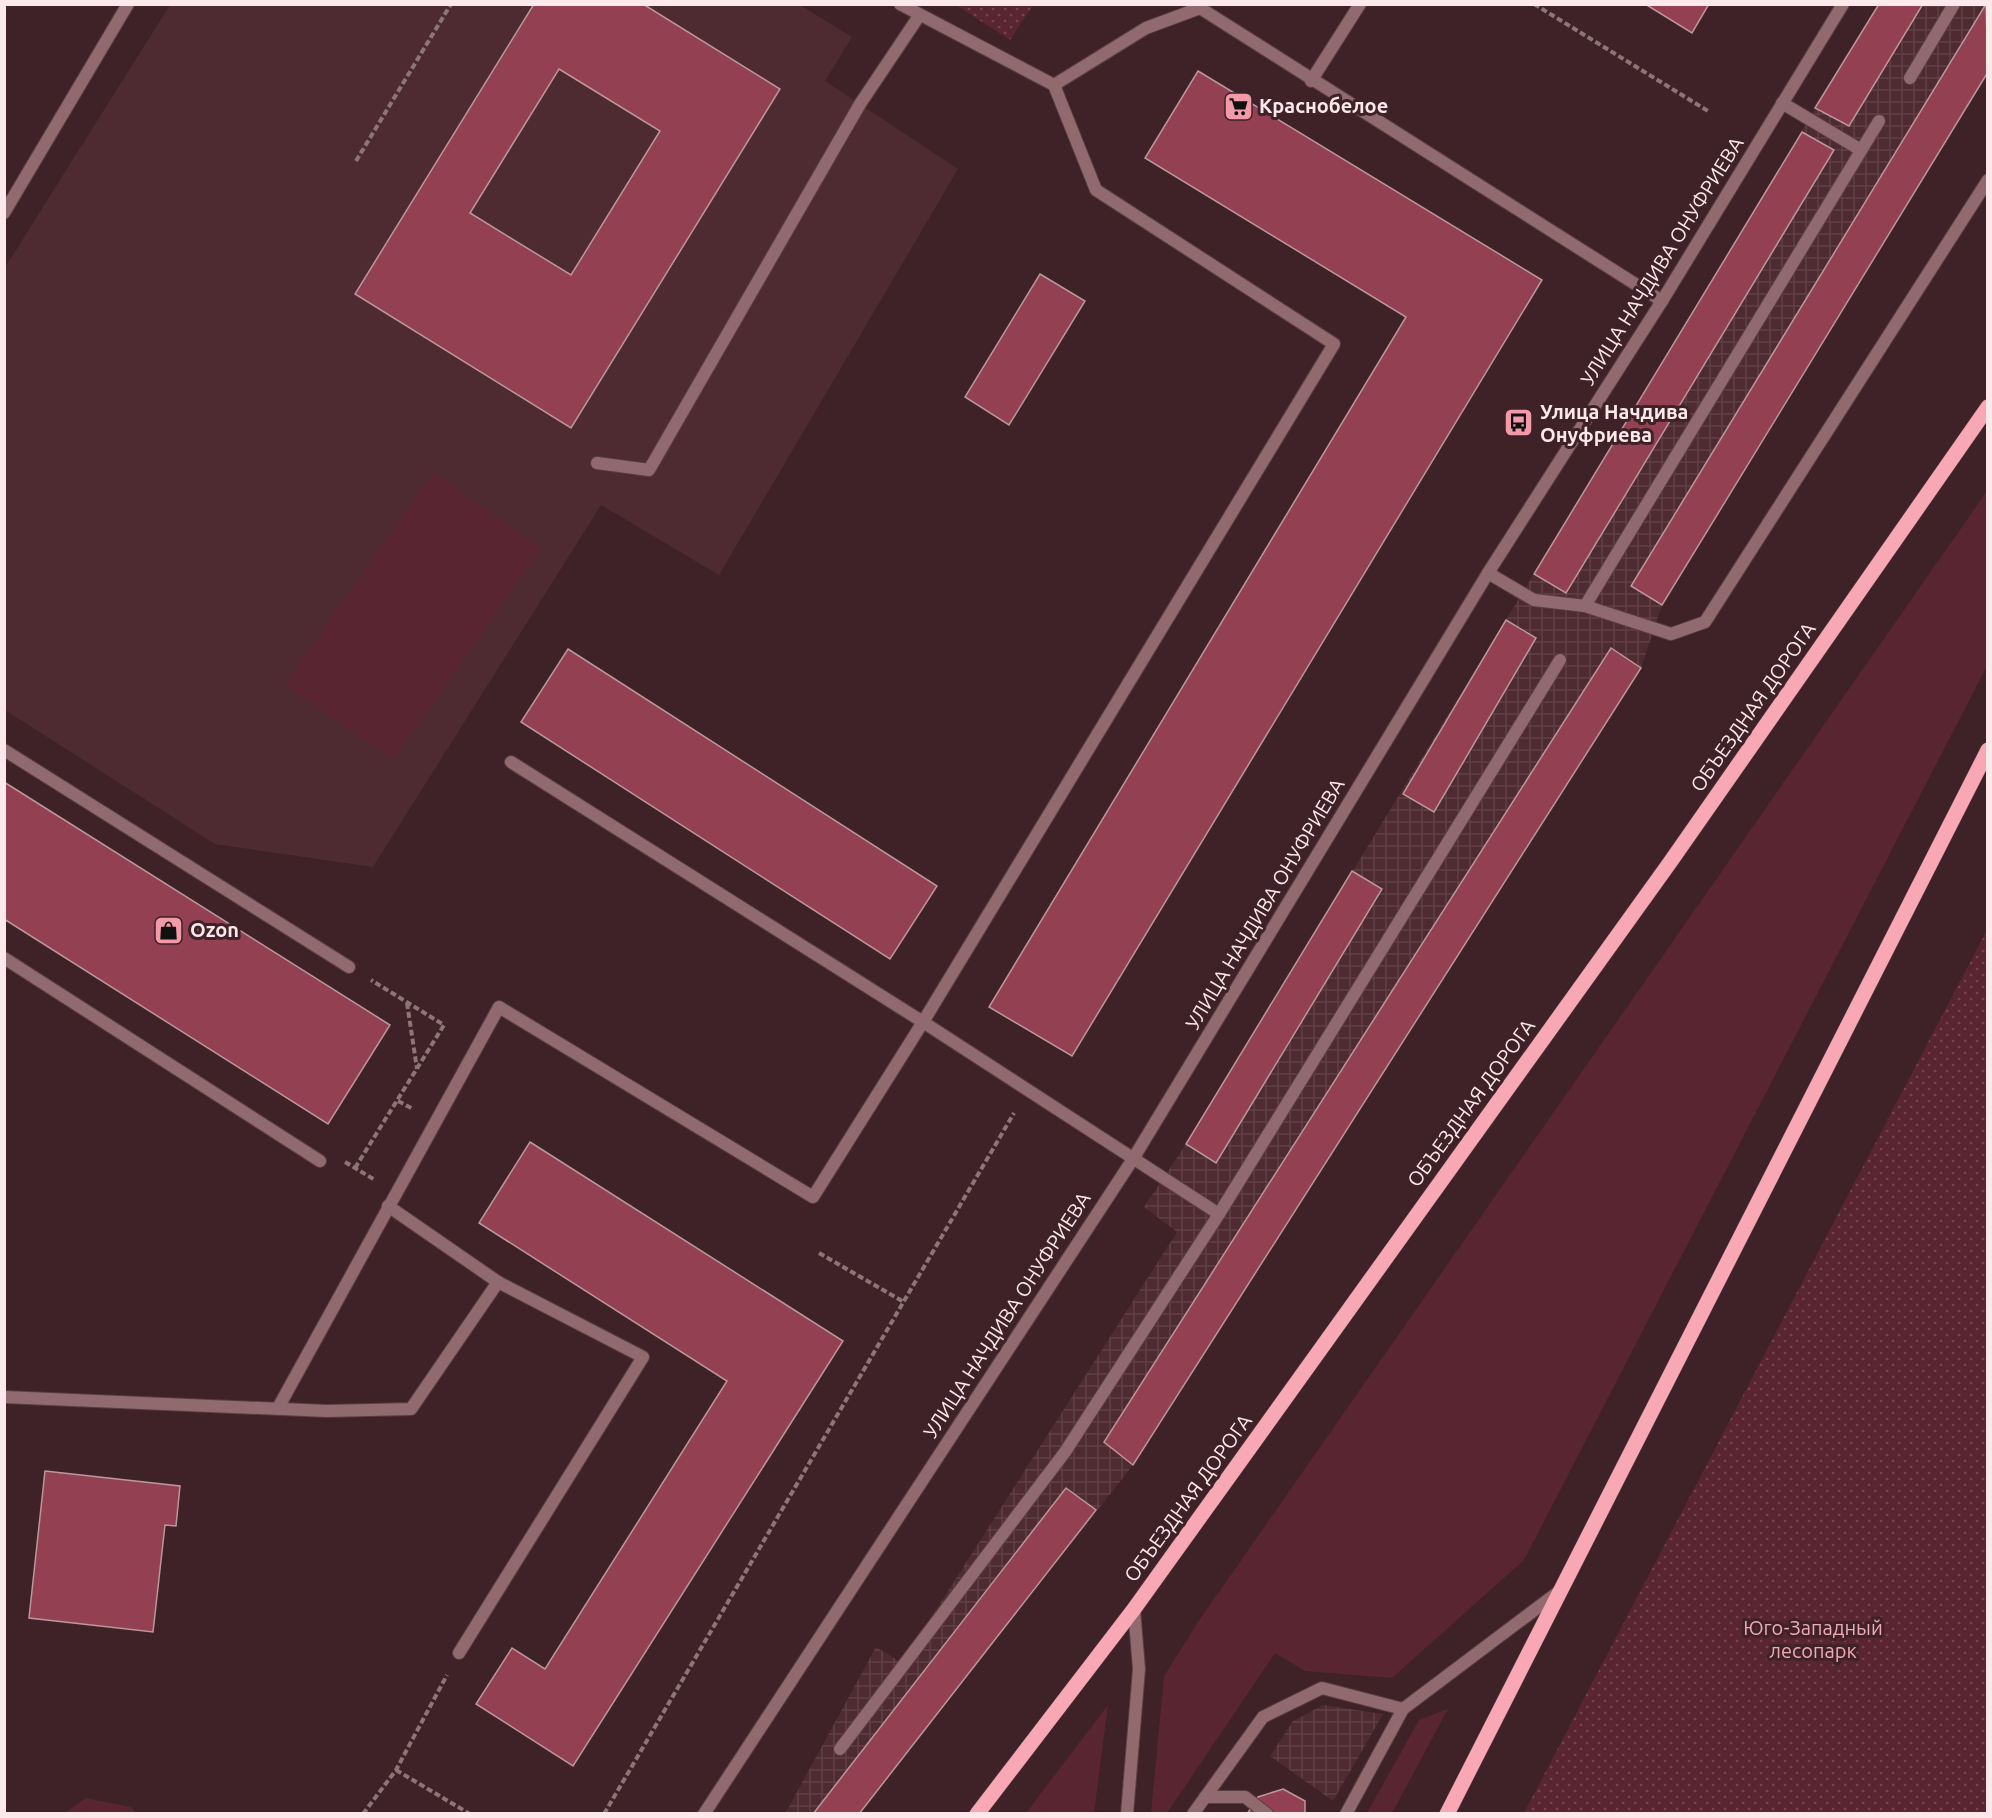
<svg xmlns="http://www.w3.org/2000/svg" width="1992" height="1818" viewBox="0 0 1992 1818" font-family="Ubuntu,sans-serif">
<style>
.built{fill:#4e2b31}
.industrial{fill:url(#industrial-grid)}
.grass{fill:#592530}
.park{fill:url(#park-dots)}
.building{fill:#934052;stroke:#bb979c;stroke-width:1.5;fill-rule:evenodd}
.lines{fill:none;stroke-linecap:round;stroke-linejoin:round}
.service-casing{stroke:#593e42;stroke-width:14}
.minor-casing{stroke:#593e42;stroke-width:14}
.primary-casing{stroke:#593e42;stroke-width:16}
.path{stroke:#8c7477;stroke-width:4;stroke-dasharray:6 3;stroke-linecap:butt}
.service{stroke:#916a70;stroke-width:12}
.minor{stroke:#916a70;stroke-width:12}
.primary{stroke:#f8a7b4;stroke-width:15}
.labels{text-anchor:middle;stroke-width:6;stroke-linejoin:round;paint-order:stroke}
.poi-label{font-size:20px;font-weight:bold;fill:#fde9eb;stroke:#3e2227;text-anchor:start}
.street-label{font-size:20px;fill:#fde9eb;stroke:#3e2227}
.park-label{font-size:20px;fill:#f1a9b4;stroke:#3e2227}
</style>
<defs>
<pattern id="industrial-grid" width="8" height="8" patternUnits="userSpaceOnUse" patternTransform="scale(1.5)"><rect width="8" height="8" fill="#4e2b31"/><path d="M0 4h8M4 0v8" fill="none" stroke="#604045"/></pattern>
<pattern id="park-dots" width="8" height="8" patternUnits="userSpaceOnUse" patternTransform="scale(1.5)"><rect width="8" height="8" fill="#592530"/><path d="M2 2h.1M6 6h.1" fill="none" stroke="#72454e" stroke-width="1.8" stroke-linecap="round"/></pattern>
</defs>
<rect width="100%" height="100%" fill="#3e2227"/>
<polygon class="built" points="170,5 800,5 852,37 825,81 958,169 719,575 601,505 373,867 215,844 5,710 4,269"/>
<g class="industrial">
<polygon points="1878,5 1987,5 1987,72 1662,605 1641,668 1133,1465 859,1813 785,1814 876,1647 902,1663 1177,1232 1144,1207 1186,1144 1534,574"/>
<polygon points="1323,1705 1383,1714 1333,1801 1270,1756 1293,1721"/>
</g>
<g class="grass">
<polygon points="433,472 541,548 393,760 285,685"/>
<polygon points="1987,491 1987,666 1524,1560 1392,1678 1305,1671 1275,1653 1167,1813 1151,1813 1164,1676 1198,1622"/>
<polygon points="1108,1705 1094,1813 1026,1813"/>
<polygon points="1448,1709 1392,1813 1367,1813 1419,1720"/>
<polygon points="86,1798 131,1807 136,1813 65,1813"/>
</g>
<g class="park">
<polygon points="956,5 1033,4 1033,5 1010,40"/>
<polygon points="1987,930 1987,1813 1524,1813"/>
</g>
<g class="building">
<path d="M 534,4 L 643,4 L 780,89 L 571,428 L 355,294 ZM 559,69 L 660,131 L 571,275 L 470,213 Z"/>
<polygon points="1645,4 1709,4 1692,33"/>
<polygon points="1879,4 1923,4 1849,126 1815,108"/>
<polygon points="1986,4 1988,72 1662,605 1631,586"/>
<polygon points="1198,71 1542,280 1072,1056 989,1007 1406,317 1145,158"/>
<polygon points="1802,132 1834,150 1566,593 1534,574"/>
<polygon points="1040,274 1085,301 1009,425 965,397"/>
<polygon points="1506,620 1536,638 1434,812 1403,794"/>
<polygon points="1611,648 1641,668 1133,1465 1104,1442"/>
<polygon points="568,649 937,886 890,959 521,722"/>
<polygon points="4,782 390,1025 328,1124 4,919"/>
<polygon points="1352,871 1382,889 1216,1163 1186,1144"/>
<polygon points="530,1142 843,1341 573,1766 476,1704 512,1648 545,1669 727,1381 479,1223"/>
<polygon points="45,1471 180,1486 176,1526 165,1525 153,1632 29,1618"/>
<polygon points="1066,1488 1096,1510 859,1814 813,1814"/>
<polygon points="1283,1789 1305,1801 1305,1814 1247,1814 1258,1797"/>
</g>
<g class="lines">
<defs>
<g id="service">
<polyline points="900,4 1054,85 1146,28 1200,8 1662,301"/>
<polyline points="1910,78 1954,4"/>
<polyline points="1311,81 1360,4"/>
<polyline points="1782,103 1861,150"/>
<polyline points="4,213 128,4"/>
<polyline points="597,463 649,470 860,104 919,16"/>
<polyline points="1488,573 1534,600 1585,606 1671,634 1705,622 1988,180"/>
<polyline points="1585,606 1879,121"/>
<polyline points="4,750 349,967"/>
<polyline points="511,762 923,1022 1219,1214"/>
<polyline points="4,958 320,1161"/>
<polyline points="388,1206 498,1282 643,1357 459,1653"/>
<polyline points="4,1397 327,1411 411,1409 498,1282"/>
<polyline points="278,1408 499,1007 813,1197 923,1022 1334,344 1096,190 1054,85"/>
<polyline points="840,1749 1065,1452 1219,1214 1560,660"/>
<polyline points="1205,1797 1245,1797 1267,1814"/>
<polyline points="1127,1814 1139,1669 1134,1609"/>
<polyline points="1193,1814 1263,1717 1322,1688 1403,1709"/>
<polyline points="1346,1814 1403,1709 1561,1590"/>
</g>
<polyline id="minor" points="704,1814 1133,1159 1488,573 1662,301 1843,4"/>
<g id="primary">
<polyline points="977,1814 1134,1609 1671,861 1988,407"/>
<polyline points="1447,1814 1988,750"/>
</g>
</defs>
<use href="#service" class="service-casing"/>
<use href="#minor" class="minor-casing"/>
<use href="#primary" class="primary-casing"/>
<g class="path">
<polyline points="1534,4 1708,111"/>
<polyline points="356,161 451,4"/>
<polyline points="407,1003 417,1069"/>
<polyline points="398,1101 413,1109"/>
<polyline points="345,1162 375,1180"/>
<polyline points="355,1168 444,1025 371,980"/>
<polyline points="819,1253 904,1302"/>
<polyline points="396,1770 470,1814"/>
<polyline points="363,1814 396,1770 447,1675"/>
<polyline points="604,1814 1014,1113"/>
</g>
<use href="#service" class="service"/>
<use href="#minor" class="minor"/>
<use href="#primary" class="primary"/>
</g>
<defs>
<symbol id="supermarket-square" viewBox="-11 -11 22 22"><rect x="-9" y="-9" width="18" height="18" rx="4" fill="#f39aa9" stroke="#3e2227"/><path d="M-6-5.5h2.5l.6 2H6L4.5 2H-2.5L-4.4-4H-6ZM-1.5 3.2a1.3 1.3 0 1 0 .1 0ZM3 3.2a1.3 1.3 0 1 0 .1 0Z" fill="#111"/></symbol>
<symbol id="bus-square" viewBox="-11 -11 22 22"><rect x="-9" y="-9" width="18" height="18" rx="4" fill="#f39aa9" stroke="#3e2227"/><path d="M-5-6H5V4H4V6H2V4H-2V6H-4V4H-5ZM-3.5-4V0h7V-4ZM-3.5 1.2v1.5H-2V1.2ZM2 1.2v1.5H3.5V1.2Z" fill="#111"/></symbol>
<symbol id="shop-square" viewBox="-11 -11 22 22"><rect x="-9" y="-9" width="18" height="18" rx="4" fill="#f39aa9" stroke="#3e2227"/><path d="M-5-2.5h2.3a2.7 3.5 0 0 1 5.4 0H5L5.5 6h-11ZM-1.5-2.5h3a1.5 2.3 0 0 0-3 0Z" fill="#111"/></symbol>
</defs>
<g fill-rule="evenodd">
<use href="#supermarket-square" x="1222" y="90" width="33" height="33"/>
<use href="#bus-square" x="1502" y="406" width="33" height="33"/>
<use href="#shop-square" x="152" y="914" width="33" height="33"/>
</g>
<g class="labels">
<g class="poi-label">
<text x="1259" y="113">Краснобелое</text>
<text x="1540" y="419">Улица Начдива<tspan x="1540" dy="23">Онуфриева</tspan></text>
<text x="190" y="937">Ozon</text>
</g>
<g class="street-label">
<text transform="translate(1662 261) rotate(-58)" y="7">УЛИЦА НАЧДИВА ОНУФРИЕВА</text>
<text transform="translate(1753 707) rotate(-55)" y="7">ОБЪЕЗДНАЯ ДОРОГА</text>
<text transform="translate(1265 904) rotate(-59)" y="7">УЛИЦА НАЧДИВА ОНУФРИЕВА</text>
<text transform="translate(1471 1103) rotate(-54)" y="7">ОБЪЕЗДНАЯ ДОРОГА</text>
<text transform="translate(1007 1315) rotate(-57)" y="7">УЛИЦА НАЧДИВА ОНУФРИЕВА</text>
<text transform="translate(1188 1498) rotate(-54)" y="7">ОБЪЕЗДНАЯ ДОРОГА</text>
</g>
<g class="park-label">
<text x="1813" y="1635">Юго-Западный<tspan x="1813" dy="23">лесопарк</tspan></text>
</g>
</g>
<rect width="1992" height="1818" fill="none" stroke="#fde9eb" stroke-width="12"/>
</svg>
